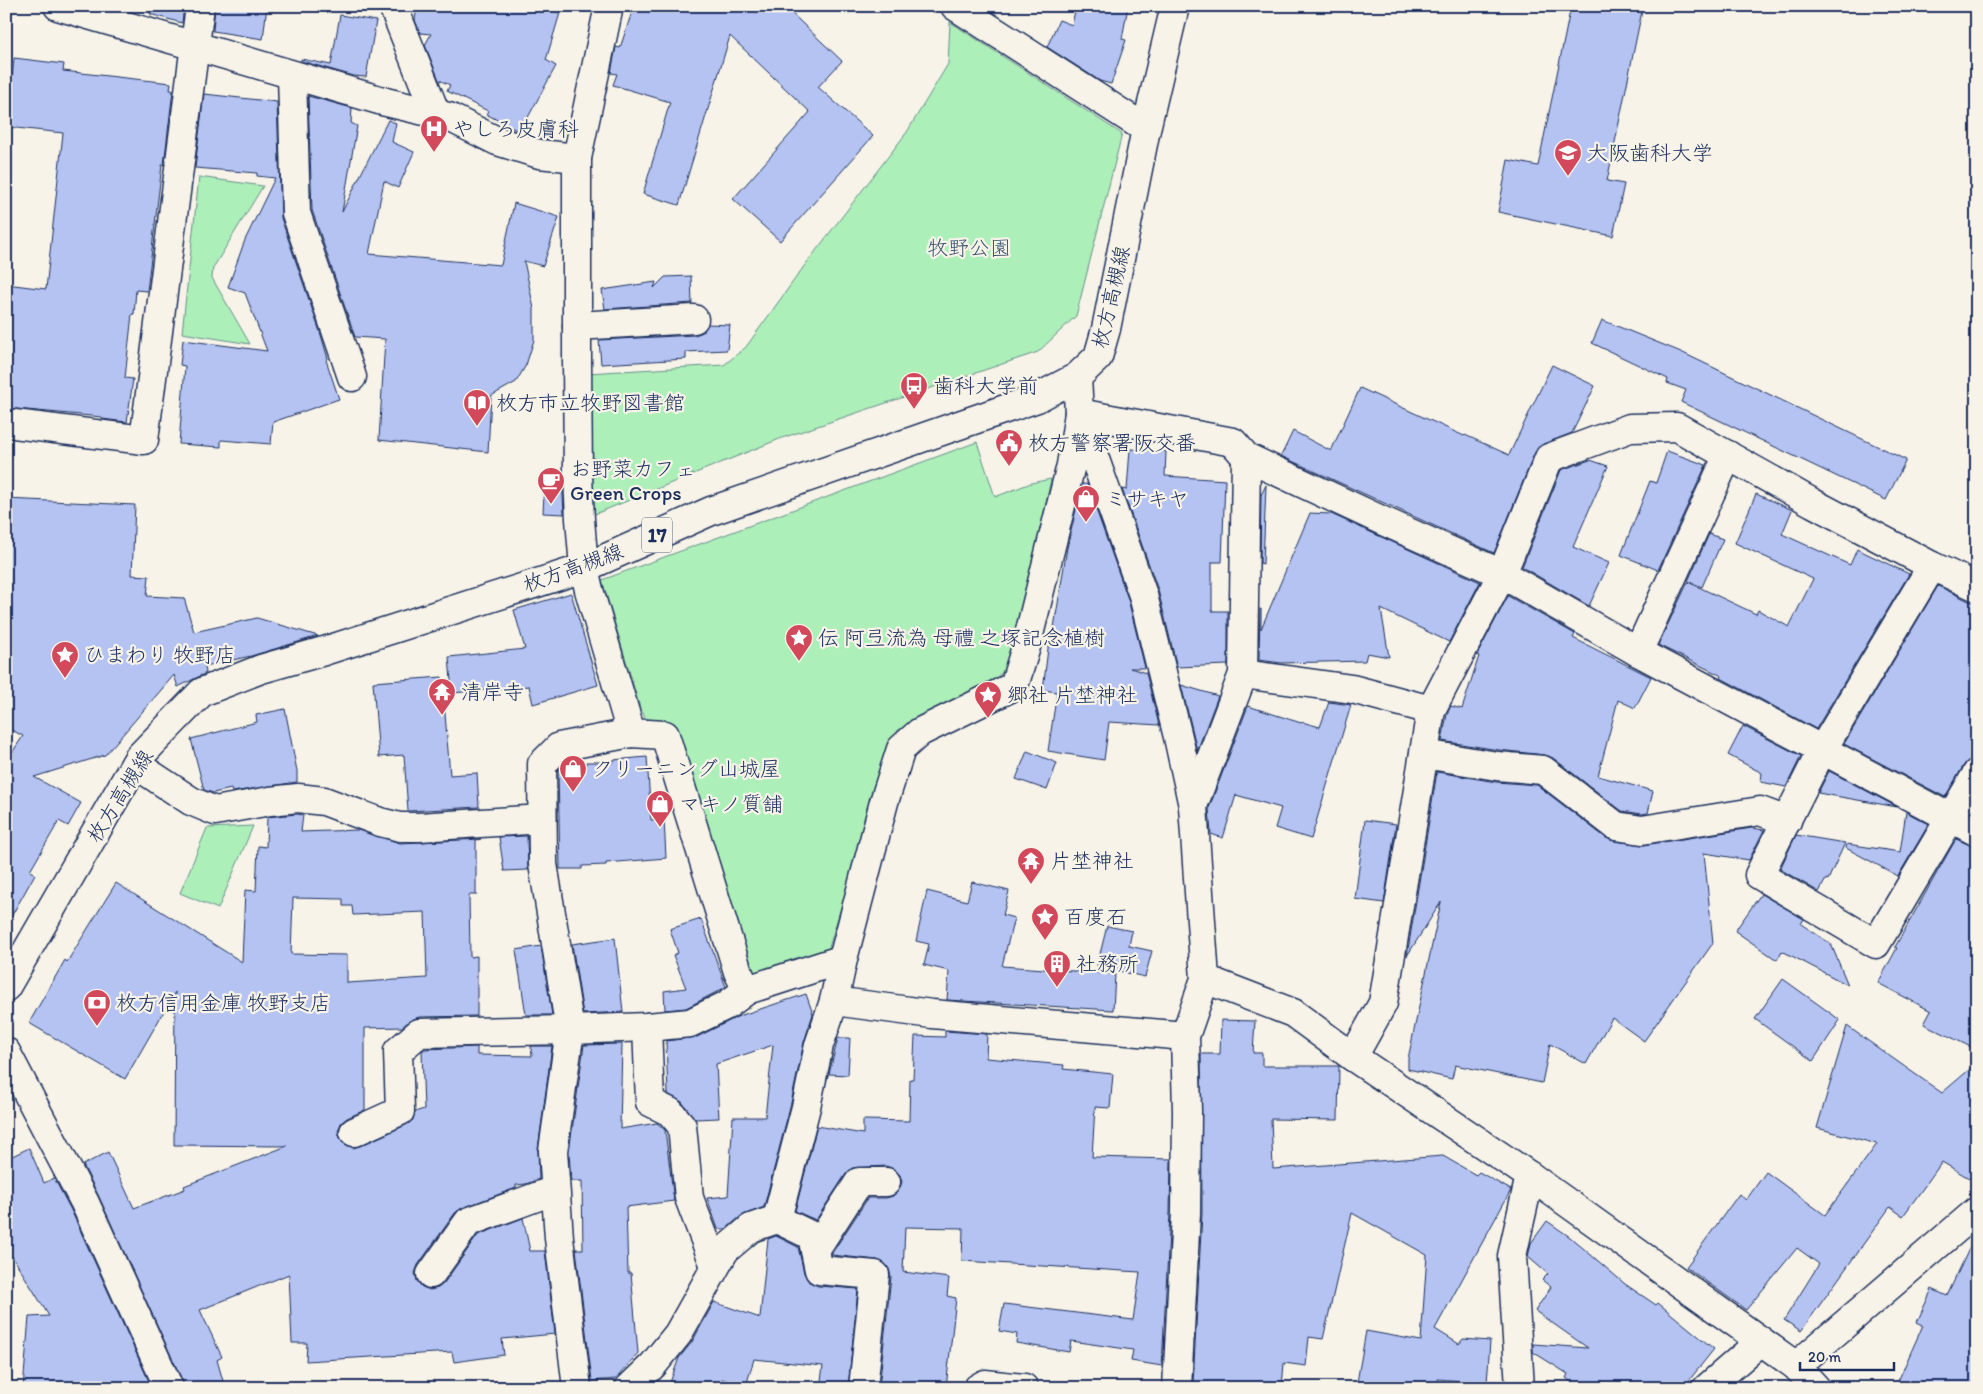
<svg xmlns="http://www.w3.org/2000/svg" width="1983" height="1394" viewBox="0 0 1983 1394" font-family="Itim,'Klee One',sans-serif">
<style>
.green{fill:#adefb8;stroke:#648f8b}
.building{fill:#b5c3f3;stroke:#1b2f5e;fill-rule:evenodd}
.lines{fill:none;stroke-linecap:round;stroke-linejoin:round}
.minor-casing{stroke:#1b2f5e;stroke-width:31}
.major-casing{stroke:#1b2f5e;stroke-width:31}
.minor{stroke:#f7f3e8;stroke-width:28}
.major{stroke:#f7f3e8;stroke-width:28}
.labels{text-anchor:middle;stroke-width:4.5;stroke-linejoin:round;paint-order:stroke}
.shield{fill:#f7f3e8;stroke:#5d6a87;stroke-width:1}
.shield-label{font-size:20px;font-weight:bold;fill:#1b2f5e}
.poi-label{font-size:21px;fill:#1b2f5e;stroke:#f7f3e8;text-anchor:start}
.park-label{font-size:21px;fill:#385570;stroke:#f7f3e8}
.street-label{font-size:21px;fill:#1b2f5e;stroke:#f7f3e8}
</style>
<rect width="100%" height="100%" fill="#f7f3e8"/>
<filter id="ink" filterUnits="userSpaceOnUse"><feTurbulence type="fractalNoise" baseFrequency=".02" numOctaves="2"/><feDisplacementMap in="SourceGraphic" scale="10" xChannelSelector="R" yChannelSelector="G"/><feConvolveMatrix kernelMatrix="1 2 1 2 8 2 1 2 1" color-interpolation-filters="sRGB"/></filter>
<g filter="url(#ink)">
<g class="green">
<polygon points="950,22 1122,134 1076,316 1038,352 782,438 595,514 590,503 587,373 724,365 746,347 805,265 907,132 948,64"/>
<polygon points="199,177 263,186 213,268 212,278 250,344 182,333"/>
<polygon points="977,442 995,497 1031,483 1051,479 1033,564 1008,667 990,683 898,730 884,765 827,954 761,977 747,965 671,730 646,719 641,711 602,580"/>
<polygon points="253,826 218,909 180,893 207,828"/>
</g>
<g class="building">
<polygon points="151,6 184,6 182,23 150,14"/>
<polygon points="215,6 267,6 263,39 213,31"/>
<polygon points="417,6 537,6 560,13 546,60 556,66 520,132 486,114 488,111 447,91 450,85 439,80 425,45 431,34 420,33 415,20"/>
<polygon points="634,6 784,6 842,61 818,87 873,136 780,241 733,199 810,112 730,36 679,205 643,194 670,102 613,85 617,74 611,73 616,47 620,48"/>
<polygon points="1076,6 1128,6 1122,39 1126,40 1111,84 1100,81 1047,47 1059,20 1072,25"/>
<polygon points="1571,6 1643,6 1607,181 1624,184 1613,236 1498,212 1508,160 1538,166"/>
<polygon points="340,15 376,21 366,77 354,76 301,61 301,59 331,65"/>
<polygon points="14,58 64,64 63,71 171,83 170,90 173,90 164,165 162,165 147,291 136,290 134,314 132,314 125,378 133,379 127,422 102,419 102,417 6,408 6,284 46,289 63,133 7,127"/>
<polygon points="204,94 277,102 281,218 321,335 328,359 326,360 339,399 273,422 271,444 221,440 221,447 179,444 185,366 180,365 183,340 267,351 245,293 228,287 245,240 275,178 257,176 257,173 195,168"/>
<polygon points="308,96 352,108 351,123 357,126 342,212 388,120 396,123 392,142 414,152 398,188 384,181 369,254 501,265 514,203 559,217 543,266 524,261 534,309 534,340 526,365 516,382 491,396 488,452 379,440 385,339 355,337 312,210"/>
<polygon points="691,276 692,303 605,309 602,290 656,282 654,288 665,277"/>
<polygon points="1602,320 1681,352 1906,460 1886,500 1681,402 1686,390 1667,383 1668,379 1592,343"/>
<polygon points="708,324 730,325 727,350 686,352 686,359 601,364 599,340 695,335 703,332"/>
<polygon points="1552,365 1595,386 1572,433 1543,444 1535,452 1494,553 1281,456 1293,431 1331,451 1360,388 1464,436 1465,435 1509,455"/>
<polygon points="1130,449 1166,451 1165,476 1225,480 1222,562 1212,562 1212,611 1228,611 1228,665 1177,667 1158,590 1122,489 1127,490"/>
<polygon points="1667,451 1706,465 1658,570 1621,555 1650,481 1656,483"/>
<polygon points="1590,460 1608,466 1573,547 1609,563 1589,606 1522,567 1561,470"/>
<polygon points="545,476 562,477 564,514 543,513"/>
<polygon points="1082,484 1087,484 1128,599 1145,668 1130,668 1146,673 1159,725 1109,722 1104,760 1048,751 1057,692 1043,690 1049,640 1052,640 1067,548"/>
<polygon points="1266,485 1263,564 1260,563 1261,495"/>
<polygon points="1756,494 1792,510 1782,534 1850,565 1857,549 1909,574 1816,729 1721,678 1722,676 1658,645 1688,582 1756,614 1758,610 1789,627 1813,579 1735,543"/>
<polygon points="6,499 135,505 132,575 149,576 147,596 184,598 194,632 257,618 318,636 251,656 205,666 206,673 178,687 174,675 105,755 34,777 81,803 68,826 59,821 30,871 35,874 6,926 6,762 23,736 6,727"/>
<polygon points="1310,513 1331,514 1480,582 1449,642 1381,609 1389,657 1367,653 1365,661 1281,663 1259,660 1260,609 1261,609 1261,629"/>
<polygon points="1709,534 1723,539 1702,587 1688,581"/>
<polygon points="1938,586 1977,605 1977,757 1969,760 1964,765 1945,797 1844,744"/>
<polygon points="571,593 598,685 533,704 529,686 452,693 449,657 525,649 514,610"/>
<polygon points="1508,596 1575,634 1573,638 1651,677 1635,708 1618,700 1598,776 1653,791 1648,813 1642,814 1622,811 1553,758 1545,755 1499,750 1442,741 1447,714 1451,706 1462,709 1479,656 1477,655"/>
<polygon points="442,677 450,775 477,773 479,807 408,811 404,755 379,757 373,682"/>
<polygon points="1181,685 1218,696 1197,751 1193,733"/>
<polygon points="1329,702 1351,705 1311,839 1275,828 1281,808 1236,795 1223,838 1211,834 1209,808 1248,706 1301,723 1302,722 1320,727"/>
<polygon points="285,709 297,771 297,782 232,792 231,789 213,793 204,790 191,739 257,722 256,715"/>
<polygon points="1743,726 1801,756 1786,787 1761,782 1762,773 1728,755"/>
<polygon points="1027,751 1057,763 1047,790 1016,779"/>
<polygon points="647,757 651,820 664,819 666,858 606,863 606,865 582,866 582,869 560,869 558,770 562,766 586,765 586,762 613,762 613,760"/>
<polygon points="1829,771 1897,807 1818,793"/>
<polygon points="1437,772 1496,782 1537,785 1606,838 1614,841 1644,845 1752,828 1764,830 1749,860 1704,853 1713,943 1644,1041 1612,1018 1586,1064 1550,1044 1542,1083 1455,1065 1452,1079 1408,1069 1408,1059 1441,902 1407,956"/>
<polygon points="1906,812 1929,824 1898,876 1846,848 1847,844 1900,852"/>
<path d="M 297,814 L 303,815 L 301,832 L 358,830 L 400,843 L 481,839 L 476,840 L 476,895 L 469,895 L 470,957 L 477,956 L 477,1016 L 419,1017 L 409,1021 L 402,1027 L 365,1028 L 365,1110 L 347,1118 L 341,1123 L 338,1131 L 340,1138 L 345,1144 L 353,1148 L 360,1146 L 406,1125 L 413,1120 L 415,1112 L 424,1109 L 422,1051 L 425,1049 L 477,1047 L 477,1055 L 532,1056 L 531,1046 L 552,1046 L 538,1149 L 539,1179 L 526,1184 L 516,1185 L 516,1188 L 462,1208 L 455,1213 L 418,1265 L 415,1273 L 417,1281 L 422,1287 L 430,1290 L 438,1288 L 444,1283 L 478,1235 L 523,1218 L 530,1251 L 545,1251 L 555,1334 L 502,1339 L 504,1355 L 454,1362 L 452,1352 L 306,1361 L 307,1343 L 292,1343 L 289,1274 L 200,1310 L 222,1357 L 217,1360 L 225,1388 L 184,1388 L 183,1382 L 99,1197 L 83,1165 L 108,1152 L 134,1208 L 185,1189 L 184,1186 L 287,1146 L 174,1145 L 175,992 L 125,1079 L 29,1023 L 65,960 L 67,962 L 116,883 L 242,962 L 245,890 L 256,891 L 258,846 L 266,847 L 267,817 ZM 293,898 L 343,899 L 343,906 L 352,906 L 353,915 L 425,912 L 427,978 L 347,983 L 347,955 L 291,954 Z"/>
<polygon points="1365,820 1396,824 1384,903 1355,899"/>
<polygon points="1796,835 1845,843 1828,880 1826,879 1819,892 1780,869"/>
<polygon points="527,836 528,870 504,871 499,837"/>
<polygon points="1956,839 1977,848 1977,1050 1924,1024 1931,1011 1878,983 1897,948 1895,947"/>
<polygon points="972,882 1009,891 1003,915 1014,918 1002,966 1115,974 1113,1010 947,1000 949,971 924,965 929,944 916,941 927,891 967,901"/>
<polygon points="1761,894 1804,919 1801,924 1831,944 1848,985 1782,951 1777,960 1735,931"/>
<polygon points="701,919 726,987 686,1008 665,1010 664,991 686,988 673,955 678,953 670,929"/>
<polygon points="1107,926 1132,931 1129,946 1152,951 1145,977 1097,966"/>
<polygon points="615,938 623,1012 583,1014 572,944"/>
<polygon points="541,946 552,1015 526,1015 516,950"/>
<polygon points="1783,979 1840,1020 1813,1061 1755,1019"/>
<polygon points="806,994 813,1014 804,1042 791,1103 764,1207 741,1216 726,1229 718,1229 707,1198 728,1196 733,1117 765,1117 773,1045 716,1064 719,1118 695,1119 682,1102 668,1094 666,1041 697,1037 739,1016"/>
<polygon points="1221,1020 1255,1021 1253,1053 1262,1053 1262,1066 1339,1066 1338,1120 1271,1119 1273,1169 1443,1156 1476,1175 1479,1172 1511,1190 1435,1329 1459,1344 1463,1339 1490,1341 1487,1383 1438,1379 1438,1388 1356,1388 1366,1331 1421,1341 1427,1255 1352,1213 1323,1339 1309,1337 1306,1366 1284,1363 1282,1388 1193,1384 1202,1213 1201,1054 1220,1054"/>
<polygon points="1847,1026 1942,1093 1977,1063 1977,1183 1942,1162 1903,1216 1890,1207 1801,1331 1784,1320 1819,1264 1797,1248 1746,1310 1686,1267 1739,1194 1746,1200 1766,1172 1825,1215 1877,1144 1817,1128"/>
<polygon points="945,1031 987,1034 986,1058 1064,1065 1063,1069 1113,1074 1110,1108 1095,1107 1092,1157 1171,1159 1170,1213 1162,1366 1131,1361 1133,1350 1071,1341 1069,1352 1016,1343 1017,1334 999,1331 1004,1304 1133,1320 1140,1272 962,1261 963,1228 905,1227 903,1272 949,1278 947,1296 956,1298 946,1388 879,1388 891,1277 889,1269 884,1263 877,1260 832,1255 832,1253 868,1198 886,1198 893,1196 899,1190 902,1182 900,1175 894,1169 886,1166 852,1168 846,1174 816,1220 795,1211 817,1126 863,1134 863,1120 909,1121 910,1079 913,1079 915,1036 945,1037"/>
<polygon points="838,1038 850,1038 848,1075 829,1074"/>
<polygon points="622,1044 620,1129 657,1123 665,1130 674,1201 626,1207 628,1273 631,1273 638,1353 616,1379 592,1381 576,1249 583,1249 582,1181 571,1181 569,1152 584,1045"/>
<polygon points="29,1148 44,1183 54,1178 71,1210 152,1388 23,1388 29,1317 49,1316 12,1256 6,1260 6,1159"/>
<polygon points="1547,1221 1570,1237 1625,1284 1656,1305 1658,1303 1714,1349 1683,1388 1579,1388 1566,1378 1568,1374 1533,1352 1533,1344 1588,1348 1535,1311 1551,1287 1542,1280 1548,1274 1528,1257 1531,1243"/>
<polygon points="1977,1232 1977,1374 1971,1388 1895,1388 1923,1325 1917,1322 1932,1289 1947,1296"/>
<polygon points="776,1236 798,1247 804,1273 809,1282 818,1286 858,1289 848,1388 820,1388 823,1366 754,1359 746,1386 722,1379 719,1388 668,1388 679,1358 692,1342 714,1302 760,1318 768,1239"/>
</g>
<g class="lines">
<defs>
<g id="minor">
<polyline points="58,6 386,102 449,117 497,141 539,154 577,158"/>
<polyline points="393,6 436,114"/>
<polyline points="609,6 577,158 577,361 578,476 580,519 584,568 589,590 631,733 665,735 738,972 747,990 843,959"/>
<polyline points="955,6 1146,129"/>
<polyline points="292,75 296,213 352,377"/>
<polyline points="577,326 694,319"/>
<polyline points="1079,413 1233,442 1246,457 1381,520 1502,574 1638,652 1977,832"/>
<polyline points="1080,417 1143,595 1178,737 1193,806 1205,979 1185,1036 1187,1111 1186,1213 1177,1388"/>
<polyline points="6,423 144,440 200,6"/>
<polyline points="1932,566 1822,750 1759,875 1876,944 1977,773"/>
<polyline points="1638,652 1728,455"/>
<polyline points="1243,674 1352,689 1431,710"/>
<polyline points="1424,754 1497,766 1543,770 1616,826 1642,830 1760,811 1787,821"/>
<polyline points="135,764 191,801 215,811 270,801 298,798 324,801 380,822 400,827 419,827 542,819"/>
<polyline points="1193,806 1243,674 1246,457"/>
<polyline points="1205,979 1293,1013 1353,1057 1530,1176 1796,1366 1816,1388"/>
<polyline points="834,1001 932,1014 1185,1036"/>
<polyline points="647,1027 650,1102 670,1112 682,1126 689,1198 715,1266"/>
<polyline points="6,1052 85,1203 169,1388"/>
<polyline points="1353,1057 1383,1003 1431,710 1502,574 1549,458 1630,428 1677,427 1813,503 1932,566 1977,587"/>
<polyline points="354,1132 400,1111 398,1051 419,1033 570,1030 647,1027 690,1023 727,1005 747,990"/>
<polyline points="777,1219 812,1236 819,1270 875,1275 863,1388"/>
<polyline points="815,1250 859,1182 886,1182"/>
<polyline points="431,1274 468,1222 555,1190"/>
<polyline points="1796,1366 1977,1211"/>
<polyline points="577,1388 559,1238 553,1151 570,1030 543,864 542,764 559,747 631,733"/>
<polyline points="629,1388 653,1365 678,1334 725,1250 751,1228 777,1219 806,1107 819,1045 834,1001 843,959 884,802 901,749 920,732 1014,686 1026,647 1071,465 1079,413 1077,377"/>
<polyline points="978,1388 985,1384 1024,1388"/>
<polyline points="1520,1388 1512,1256 1530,1176"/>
<polyline points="1707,1388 1761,1341"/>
</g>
<polyline id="major" points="6,987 139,757 202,692 261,669 324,651 584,568 711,511 1037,398 1077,377 1098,357 1106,329 1146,129 1175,6"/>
</defs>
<use href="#minor" class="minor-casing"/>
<use href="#major" class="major-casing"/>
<use href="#minor" class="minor"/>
<use href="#major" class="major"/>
</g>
</g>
<defs>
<symbol id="hospital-pin" viewBox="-11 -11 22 30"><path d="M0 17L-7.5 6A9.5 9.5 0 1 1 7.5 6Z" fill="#d1495b" stroke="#f7f3e8"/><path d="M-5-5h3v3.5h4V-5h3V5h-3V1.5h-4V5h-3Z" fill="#fff"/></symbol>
<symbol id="university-pin" viewBox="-11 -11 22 30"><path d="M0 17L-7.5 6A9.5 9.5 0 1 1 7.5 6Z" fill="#d1495b" stroke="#f7f3e8"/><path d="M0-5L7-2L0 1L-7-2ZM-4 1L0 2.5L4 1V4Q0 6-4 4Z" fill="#fff"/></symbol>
<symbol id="bus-pin" viewBox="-11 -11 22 30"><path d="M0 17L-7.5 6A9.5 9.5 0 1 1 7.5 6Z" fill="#d1495b" stroke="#f7f3e8"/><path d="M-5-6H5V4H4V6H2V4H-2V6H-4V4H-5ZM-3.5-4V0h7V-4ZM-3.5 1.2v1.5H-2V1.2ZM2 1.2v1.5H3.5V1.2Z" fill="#fff"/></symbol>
<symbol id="library-pin" viewBox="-11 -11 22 30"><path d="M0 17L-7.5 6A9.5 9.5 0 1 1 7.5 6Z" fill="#d1495b" stroke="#f7f3e8"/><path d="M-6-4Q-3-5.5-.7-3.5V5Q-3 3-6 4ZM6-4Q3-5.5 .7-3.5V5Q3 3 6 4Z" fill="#fff"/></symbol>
<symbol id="civic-pin" viewBox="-11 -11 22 30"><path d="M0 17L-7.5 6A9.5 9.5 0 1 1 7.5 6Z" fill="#d1495b" stroke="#f7f3e8"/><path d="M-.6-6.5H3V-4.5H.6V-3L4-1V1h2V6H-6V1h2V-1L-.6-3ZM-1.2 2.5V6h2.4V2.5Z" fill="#fff"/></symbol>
<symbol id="cafe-pin" viewBox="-11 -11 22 30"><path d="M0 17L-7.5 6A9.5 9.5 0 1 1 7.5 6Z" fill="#d1495b" stroke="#f7f3e8"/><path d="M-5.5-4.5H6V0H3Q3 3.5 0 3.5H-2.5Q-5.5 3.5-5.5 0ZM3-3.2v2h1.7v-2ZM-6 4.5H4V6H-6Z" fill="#fff"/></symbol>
<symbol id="shop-pin" viewBox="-11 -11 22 30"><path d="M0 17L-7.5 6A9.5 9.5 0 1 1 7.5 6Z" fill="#d1495b" stroke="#f7f3e8"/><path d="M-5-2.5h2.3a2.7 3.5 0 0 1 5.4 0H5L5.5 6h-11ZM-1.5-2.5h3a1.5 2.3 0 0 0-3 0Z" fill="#fff"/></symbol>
<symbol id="sight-pin" viewBox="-11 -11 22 30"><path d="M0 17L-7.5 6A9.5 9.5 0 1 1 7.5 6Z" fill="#d1495b" stroke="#f7f3e8"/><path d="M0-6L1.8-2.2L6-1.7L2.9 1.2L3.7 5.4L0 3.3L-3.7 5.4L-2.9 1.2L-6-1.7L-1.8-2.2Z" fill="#fff"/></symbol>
<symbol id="temple-pin" viewBox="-11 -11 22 30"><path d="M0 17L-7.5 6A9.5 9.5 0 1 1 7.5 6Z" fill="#d1495b" stroke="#f7f3e8"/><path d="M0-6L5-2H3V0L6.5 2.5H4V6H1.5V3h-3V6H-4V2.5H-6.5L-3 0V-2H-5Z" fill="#fff"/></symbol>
<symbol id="building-pin" viewBox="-11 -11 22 30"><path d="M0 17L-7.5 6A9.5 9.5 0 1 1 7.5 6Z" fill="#d1495b" stroke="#f7f3e8"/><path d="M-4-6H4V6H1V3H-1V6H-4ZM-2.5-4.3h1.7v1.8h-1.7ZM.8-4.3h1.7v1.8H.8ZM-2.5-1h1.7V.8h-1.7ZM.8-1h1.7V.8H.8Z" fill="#fff"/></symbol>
<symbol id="bank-pin" viewBox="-11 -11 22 30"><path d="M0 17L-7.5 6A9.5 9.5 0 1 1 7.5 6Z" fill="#d1495b" stroke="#f7f3e8"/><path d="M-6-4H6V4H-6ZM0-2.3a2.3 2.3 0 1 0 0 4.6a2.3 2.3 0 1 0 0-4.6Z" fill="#fff"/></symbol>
</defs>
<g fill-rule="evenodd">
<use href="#hospital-pin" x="418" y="113" width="32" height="43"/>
<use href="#university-pin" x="1552" y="137" width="32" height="43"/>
<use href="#bus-pin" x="898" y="370" width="32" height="43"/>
<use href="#library-pin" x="461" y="387" width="32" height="43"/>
<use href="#civic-pin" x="993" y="427" width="32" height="43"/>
<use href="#cafe-pin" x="535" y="465" width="32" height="43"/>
<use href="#shop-pin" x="1070" y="483" width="32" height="43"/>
<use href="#sight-pin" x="783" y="622" width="32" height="43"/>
<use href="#sight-pin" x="49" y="639" width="32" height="43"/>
<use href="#temple-pin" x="426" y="676" width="32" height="43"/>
<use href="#sight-pin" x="972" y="679" width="32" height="43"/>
<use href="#shop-pin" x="557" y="753" width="32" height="43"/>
<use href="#shop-pin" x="644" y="788" width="32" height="43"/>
<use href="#temple-pin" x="1015" y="845" width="32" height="43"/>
<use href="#sight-pin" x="1029" y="901" width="32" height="43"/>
<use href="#building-pin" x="1041" y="948" width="32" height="43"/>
<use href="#bank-pin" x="81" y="987" width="32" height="43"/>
</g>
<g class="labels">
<rect class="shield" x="642" y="517.5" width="30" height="35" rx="4"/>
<g class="shield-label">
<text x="657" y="542">17</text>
</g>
<g class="poi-label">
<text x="453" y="136">やしろ皮膚科</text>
<text x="1587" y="160">大阪歯科大学</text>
<text x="933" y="393">歯科大学前</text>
<text x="496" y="410">枚方市立牧野図書館</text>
<text x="1028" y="450">枚方警察署阪交番</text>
<text x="570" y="476">お野菜カフェ<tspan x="570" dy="24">Green Crops</tspan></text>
<text x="1105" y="506">ミサキヤ</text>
<text x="818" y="645">伝 阿弖流為 母禮 之塚記念植樹</text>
<text x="84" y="662">ひまわり 牧野店</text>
<text x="461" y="699">清岸寺</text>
<text x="1007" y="702">郷社 片埜神社</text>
<text x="592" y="776">クリーニング山城屋</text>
<text x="679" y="811">マキノ質舗</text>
<text x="1050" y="868">片埜神社</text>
<text x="1064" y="924">百度石</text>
<text x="1076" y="971">社務所</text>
<text x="116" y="1010">枚方信用金庫 牧野支店</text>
</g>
<g class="park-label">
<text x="969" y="255">牧野公園</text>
</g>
<g class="street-label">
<text transform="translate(1111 297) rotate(-77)" y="7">枚方高槻線</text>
<text transform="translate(573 568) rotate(-20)" y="7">枚方高槻線</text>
<text transform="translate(120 796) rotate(-58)" y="7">枚方高槻線</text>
</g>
</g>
<rect width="1983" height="1394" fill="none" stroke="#f7f3e8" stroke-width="25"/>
<rect x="12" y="12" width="1958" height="1369" fill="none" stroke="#1b2f5e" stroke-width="2" filter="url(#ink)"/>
<path d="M1800 1362v8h94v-8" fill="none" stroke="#1b2f5e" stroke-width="2.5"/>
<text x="1808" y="1362" font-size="15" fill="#1b2f5e" stroke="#f7f3e8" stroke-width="4" paint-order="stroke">20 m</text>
</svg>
